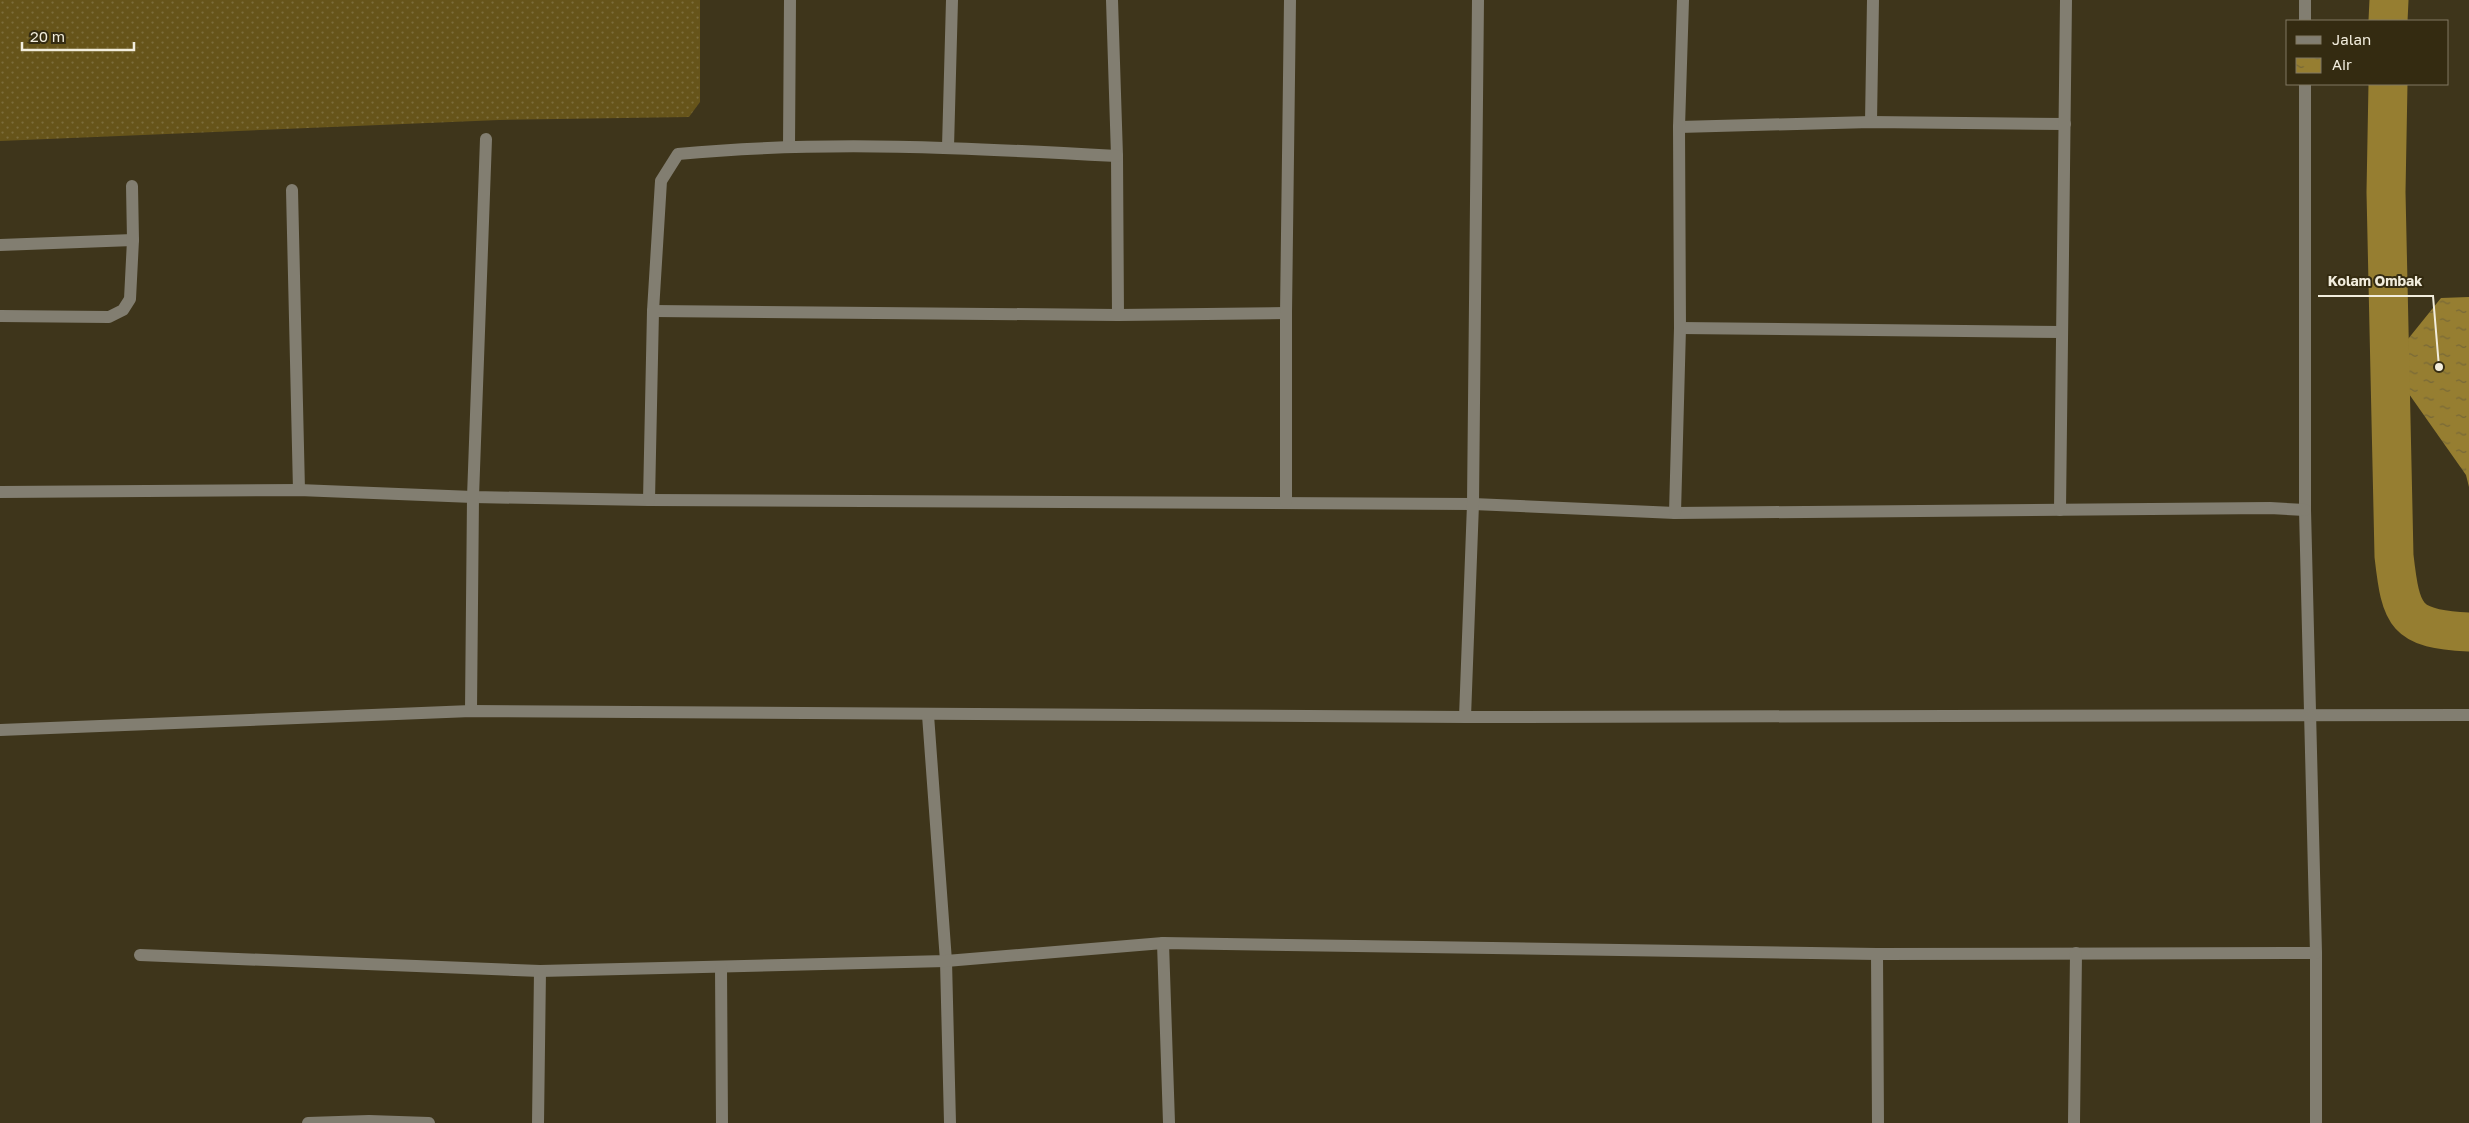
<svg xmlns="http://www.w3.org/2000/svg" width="2469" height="1123" viewBox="0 0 2469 1123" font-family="'Golos Text',sans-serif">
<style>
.grass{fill:url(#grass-dots)}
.water{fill:url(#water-ripples)}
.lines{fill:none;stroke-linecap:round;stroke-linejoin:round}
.canal{stroke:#967e31;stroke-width:39}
.minor{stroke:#827e71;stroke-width:12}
.leader{fill:none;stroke:#f2eddd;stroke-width:2}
.callout-dot{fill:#f2eddd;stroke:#342b11;stroke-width:2}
.callout-label{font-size:14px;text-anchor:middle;font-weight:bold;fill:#f2eddd;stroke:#342b11;stroke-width:4;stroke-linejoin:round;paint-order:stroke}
</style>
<defs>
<pattern id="grass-dots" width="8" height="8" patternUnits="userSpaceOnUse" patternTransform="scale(1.25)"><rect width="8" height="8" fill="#66541a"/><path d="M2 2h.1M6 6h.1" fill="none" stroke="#7c6d3b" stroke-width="1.8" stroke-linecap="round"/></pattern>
<pattern id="water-ripples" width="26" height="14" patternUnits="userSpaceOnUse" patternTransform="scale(1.25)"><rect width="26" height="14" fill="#967e31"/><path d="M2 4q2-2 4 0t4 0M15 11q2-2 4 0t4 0" fill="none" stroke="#776838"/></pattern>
</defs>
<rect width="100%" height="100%" fill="#3e351b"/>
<polygon class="grass" points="0,0 700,0 700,102 689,117 499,120 0,141"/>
<polygon class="water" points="2469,297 2469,487 2466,475 2409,394 2408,339 2441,298"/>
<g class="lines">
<g class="canal">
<polyline points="2388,21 2389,0"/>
<path d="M 2388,84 L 2386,192 L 2394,556 C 2401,617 2405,629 2469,632"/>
</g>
<g class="minor">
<polyline points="1112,0 1117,156 1118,315"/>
<polyline points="2305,0 2305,21"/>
<polyline points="2305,84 2305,510 2316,953 2316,1123"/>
<polyline points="1871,122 1873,0"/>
<polyline points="1679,127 1871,122 2065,124"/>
<polyline points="789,147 790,0"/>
<polyline points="948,147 952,0"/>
<polyline points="292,190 299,490"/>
<polyline points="0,245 133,240"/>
<polyline points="653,311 1118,315 1286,313"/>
<polyline points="0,316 109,317 123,310 130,299 133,240 132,186"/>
<polyline points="1680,328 2061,332"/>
<polyline points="0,492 299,490 473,497 649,500 1473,504 1675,513 2270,508 2305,510"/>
<path d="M 649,500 L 653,311 L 661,181 L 678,154 C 824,140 971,148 1117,156"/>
<polyline points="1286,502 1286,313 1290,0"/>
<polyline points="2060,510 2066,0"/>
<polyline points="1675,513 1680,328 1679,127 1683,0"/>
<polyline points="471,711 473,497 486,139"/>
<polyline points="928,715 946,961 950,1123"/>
<polyline points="1465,717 1473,504 1478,0"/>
<polyline points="0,730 471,711 1465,717 2469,715"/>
<polyline points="1163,943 1169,1123"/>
<polyline points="1877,954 1878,1123"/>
<polyline points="140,955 540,971 946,961 1163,943 1877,954 2316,953"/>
<polyline points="721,967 722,1123"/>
<polyline points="308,1123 369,1121 429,1123"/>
<polyline points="538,1123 540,971"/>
<polyline points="2074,1123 2076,953"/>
</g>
</g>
<path class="leader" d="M2439 367L2433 296H2318"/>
<circle class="callout-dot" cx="2439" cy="367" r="5"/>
<g class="callout-label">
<text x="2375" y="286">Kolam Ombak</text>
</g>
<rect x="2286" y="20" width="162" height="65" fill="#342b11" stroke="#807963"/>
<rect x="2296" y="36" width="25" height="8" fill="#827e71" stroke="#807963"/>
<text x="2332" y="45" font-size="15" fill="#f2eddd">Jalan</text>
<rect x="2296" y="58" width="25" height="15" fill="url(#water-ripples)" stroke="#807963"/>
<text x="2332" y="70" font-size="15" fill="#f2eddd">Air</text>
<path d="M22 42v8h112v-8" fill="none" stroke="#f2eddd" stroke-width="2.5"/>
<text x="30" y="42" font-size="15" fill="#f2eddd" stroke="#342b11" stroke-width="4" paint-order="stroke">20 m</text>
</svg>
